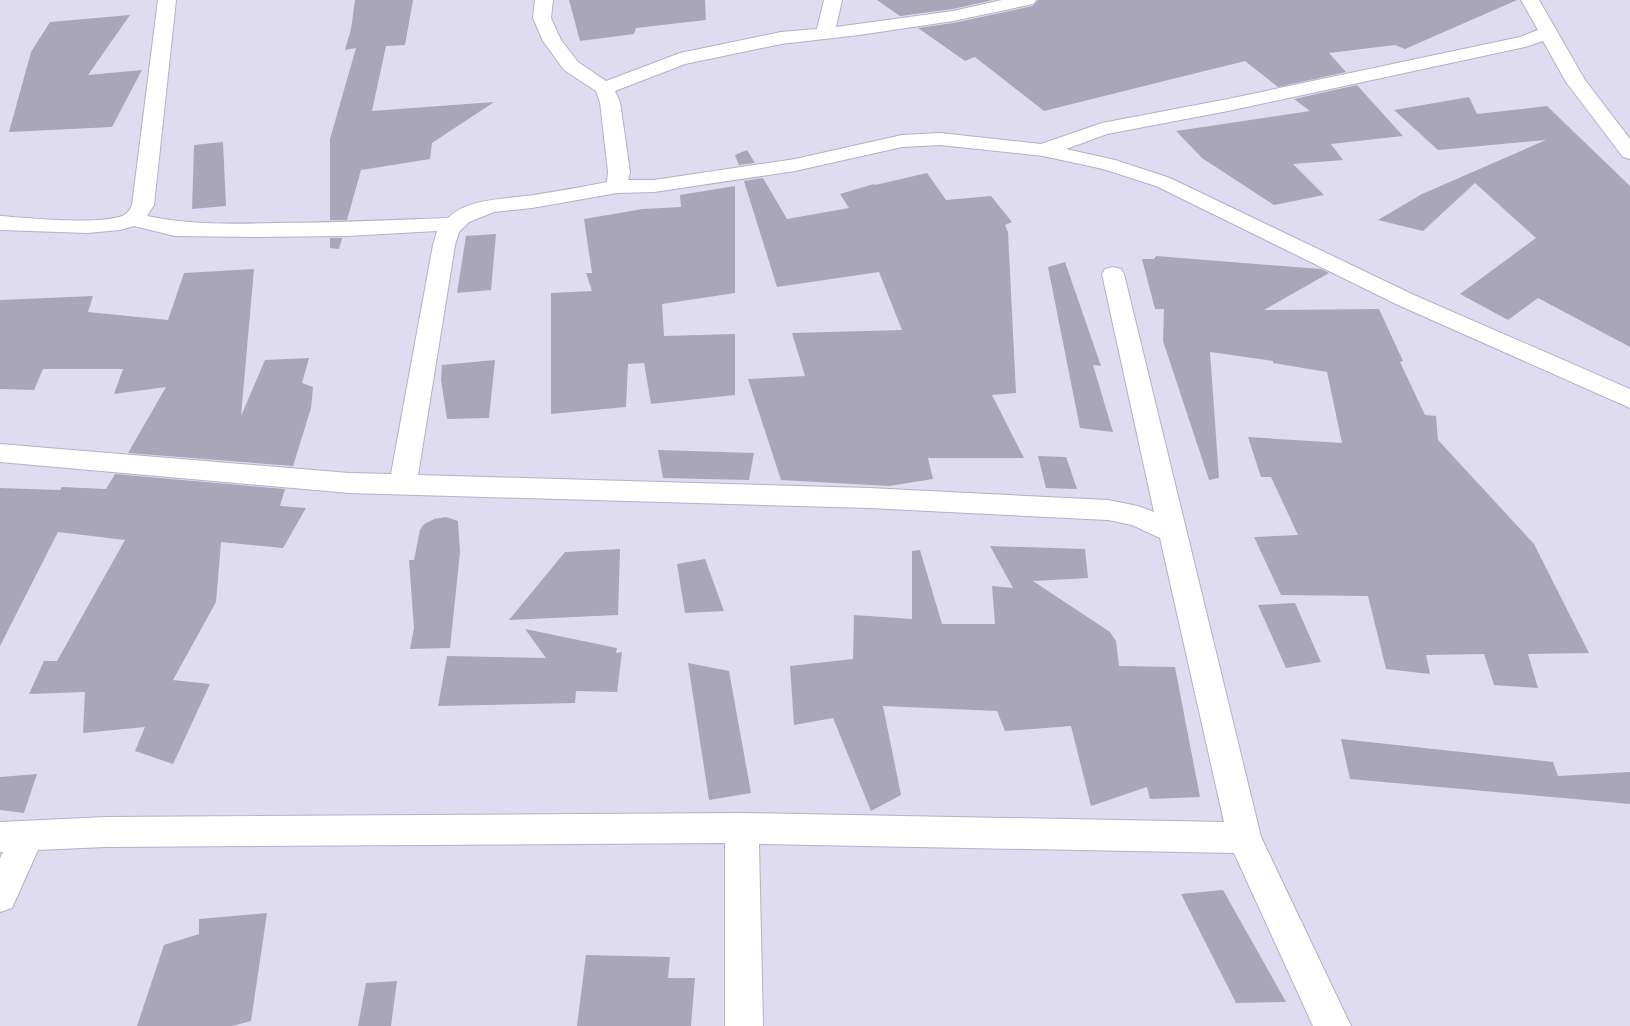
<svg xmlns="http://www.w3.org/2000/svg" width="1630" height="1026" viewBox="0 0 1630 1026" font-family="Rubik,sans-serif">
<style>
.building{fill:#aaa6ba}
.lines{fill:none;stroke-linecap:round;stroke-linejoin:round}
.minor-casing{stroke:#b4b0c5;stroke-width:2}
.minor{fill:#fff;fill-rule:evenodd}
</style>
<rect width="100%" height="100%" fill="#dfdbf1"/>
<g class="building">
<polygon points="355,0 413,0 405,45 386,46 372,111 494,102 432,143 430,159 361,170 347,220 330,220 330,139 356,48 345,50 351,29"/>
<polygon points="569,0 705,0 706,20 636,28 634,34 580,41"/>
<polygon points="877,0 993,0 953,9 900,16"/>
<polygon points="1038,0 1517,0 1405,49 1395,45 1329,53 1346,72 1278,87 1245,61 1044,111 975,57 965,61 918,28 953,23 1033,6"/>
<polygon points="130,15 88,75 142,70 112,127 9,132 31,52 50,22"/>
<polygon points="1357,85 1403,136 1331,144 1343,160 1293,164 1324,195 1274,205 1202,158 1176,131 1310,111 1294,99"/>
<polygon points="1469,97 1477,114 1547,106 1630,186 1630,347 1538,298 1508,320 1460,294 1536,238 1475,183 1423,231 1378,220 1422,194 1546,140 1438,150 1394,110"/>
<polygon points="223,142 226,206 192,209 194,145"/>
<polygon points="747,150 755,163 739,165 735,155"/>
<polygon points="927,173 946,200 991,196 1012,222 1005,225 1008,232 1016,393 992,395 1024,458 928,458 933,479 889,486 781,480 748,379 805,376 792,333 902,330 879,272 777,287 744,181 763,178 787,219 849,208 840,194 874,184 875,185"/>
<polygon points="735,186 735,293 662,304 664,336 735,334 735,395 651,404 644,363 628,364 626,407 551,414 551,293 592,291 586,273 592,273 584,219 643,209 681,207 680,195"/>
<polygon points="496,234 491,290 457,293 466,236"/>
<polygon points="330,238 342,238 339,249 330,248"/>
<polygon points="1156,256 1321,269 1329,273 1264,310 1379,309 1403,361 1400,362 1425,415 1436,416 1438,440 1534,544 1589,653 1528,654 1538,688 1494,685 1484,654 1426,655 1430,674 1386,669 1368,596 1281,595 1254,537 1298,535 1271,477 1261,477 1248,437 1342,443 1327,372 1273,363 1273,361 1210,352 1219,478 1209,480 1163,341 1164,309 1155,309 1142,259 1154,259"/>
<polygon points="1065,262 1101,366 1093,365 1113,432 1080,428 1048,267"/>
<polygon points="254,269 241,416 265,360 309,358 302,383 313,387 311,408 293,466 128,453 166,387 114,394 123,369 43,369 34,390 0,389 0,300 93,296 88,312 168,320 184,273"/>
<polygon points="495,360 489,418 447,419 441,380 442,365"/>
<polygon points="658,450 754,453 749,480 663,478"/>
<polygon points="1038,456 1066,457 1077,489 1046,488"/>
<polygon points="115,474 285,489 280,506 306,508 283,548 221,542 216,602 173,680 210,684 173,764 135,751 145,727 83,733 85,692 29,694 44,661 57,661 125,540 58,532 0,646 0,488 60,490 62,487 106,489"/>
<polygon points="446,517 458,521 460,552 450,648 410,649 414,628 409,560 414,560 420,530 423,525 434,519"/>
<polygon points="990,546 1085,549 1088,578 1033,581 1110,632 1116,641 1119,666 1175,667 1200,797 1150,799 1147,787 1091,806 1071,726 1005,731 997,711 883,706 901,795 871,811 833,718 794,725 790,666 853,659 854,615 912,619 912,551 920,550 942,624 995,624 992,586 1013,588"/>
<polygon points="620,549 618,615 509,620 565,552"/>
<polygon points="705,559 724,611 685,613 677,564"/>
<polygon points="1295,603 1321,662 1286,668 1258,605"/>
<polygon points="525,629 617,648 616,653 622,652 617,692 576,691 575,703 438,706 447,656 546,658"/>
<polygon points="688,663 729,671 751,793 709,800"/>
<polygon points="1341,739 1553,762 1558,776 1630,772 1630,804 1350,779"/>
<polygon points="37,774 24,813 0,810 0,777"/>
<polygon points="1223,890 1286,1002 1236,1003 1181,894"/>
<polygon points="267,913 251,1021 232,1026 137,1026 164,945 199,934 199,919"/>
<polygon points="586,955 670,957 668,978 695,978 691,1026 577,1026"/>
<polygon points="397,981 391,1026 358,1026 366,983"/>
</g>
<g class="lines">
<defs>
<path id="minor" d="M 158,0 L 176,0 L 154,205 L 147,216 C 188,225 231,224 273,223 C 331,223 390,220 448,218 C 467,198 508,199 534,195 C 558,191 583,187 607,182 L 608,172 L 600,102 L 596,91 L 564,70 L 543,41 L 533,18 L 535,0 L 553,0 L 551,18 L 561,40 L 578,62 L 606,81 L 680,53 L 781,32 L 817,29 L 824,0 L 842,0 L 836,27 L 953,11 L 1002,0 L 1036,0 L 1033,4 L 953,21 L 859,35 L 781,44 L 685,64 L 615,91 L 620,102 L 630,172 L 628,180 L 654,180 L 795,159 L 902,135 L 940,133 L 1041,144 L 1102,123 L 1228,99 L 1520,37 L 1538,30 L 1521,0 L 1539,0 L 1585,80 L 1630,139 L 1630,159 L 1623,157 L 1566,82 L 1543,41 L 1525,47 L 1228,111 L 1107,134 L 1066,149 L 1115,160 L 1170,178 L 1414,295 L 1630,389 L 1630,408 L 1398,305 L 1156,186 L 1103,169 L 1043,156 L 940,145 L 902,147 L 795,171 L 654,192 L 617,193 L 532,208 L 494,212 L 469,222 L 459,232 L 455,245 L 418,475 L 869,488 L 1108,500 L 1138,506 L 1154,512 L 1102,274 L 1105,269 L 1113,267 L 1121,269 L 1124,274 L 1261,837 L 1351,1026 L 1313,1026 L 1234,853 L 759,844 L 763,1026 L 725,1026 L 725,843 L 105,847 L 38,850 L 12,908 L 0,912 L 0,858 L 3,852 L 0,852 L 0,822 L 105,817 L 742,813 L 1224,822 L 1160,538 L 1132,525 L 1108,520 L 869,508 L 349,493 L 0,462 L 0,444 L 349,473 L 391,474 L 433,245 L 437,231 L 347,236 L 254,237 L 175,236 L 134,226 L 120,230 L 87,233 L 0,230 L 0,216 C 28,218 98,225 122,216 C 127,214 130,210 132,205 Z"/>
</defs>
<use href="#minor" class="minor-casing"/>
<use href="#minor" class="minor"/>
</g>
</svg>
